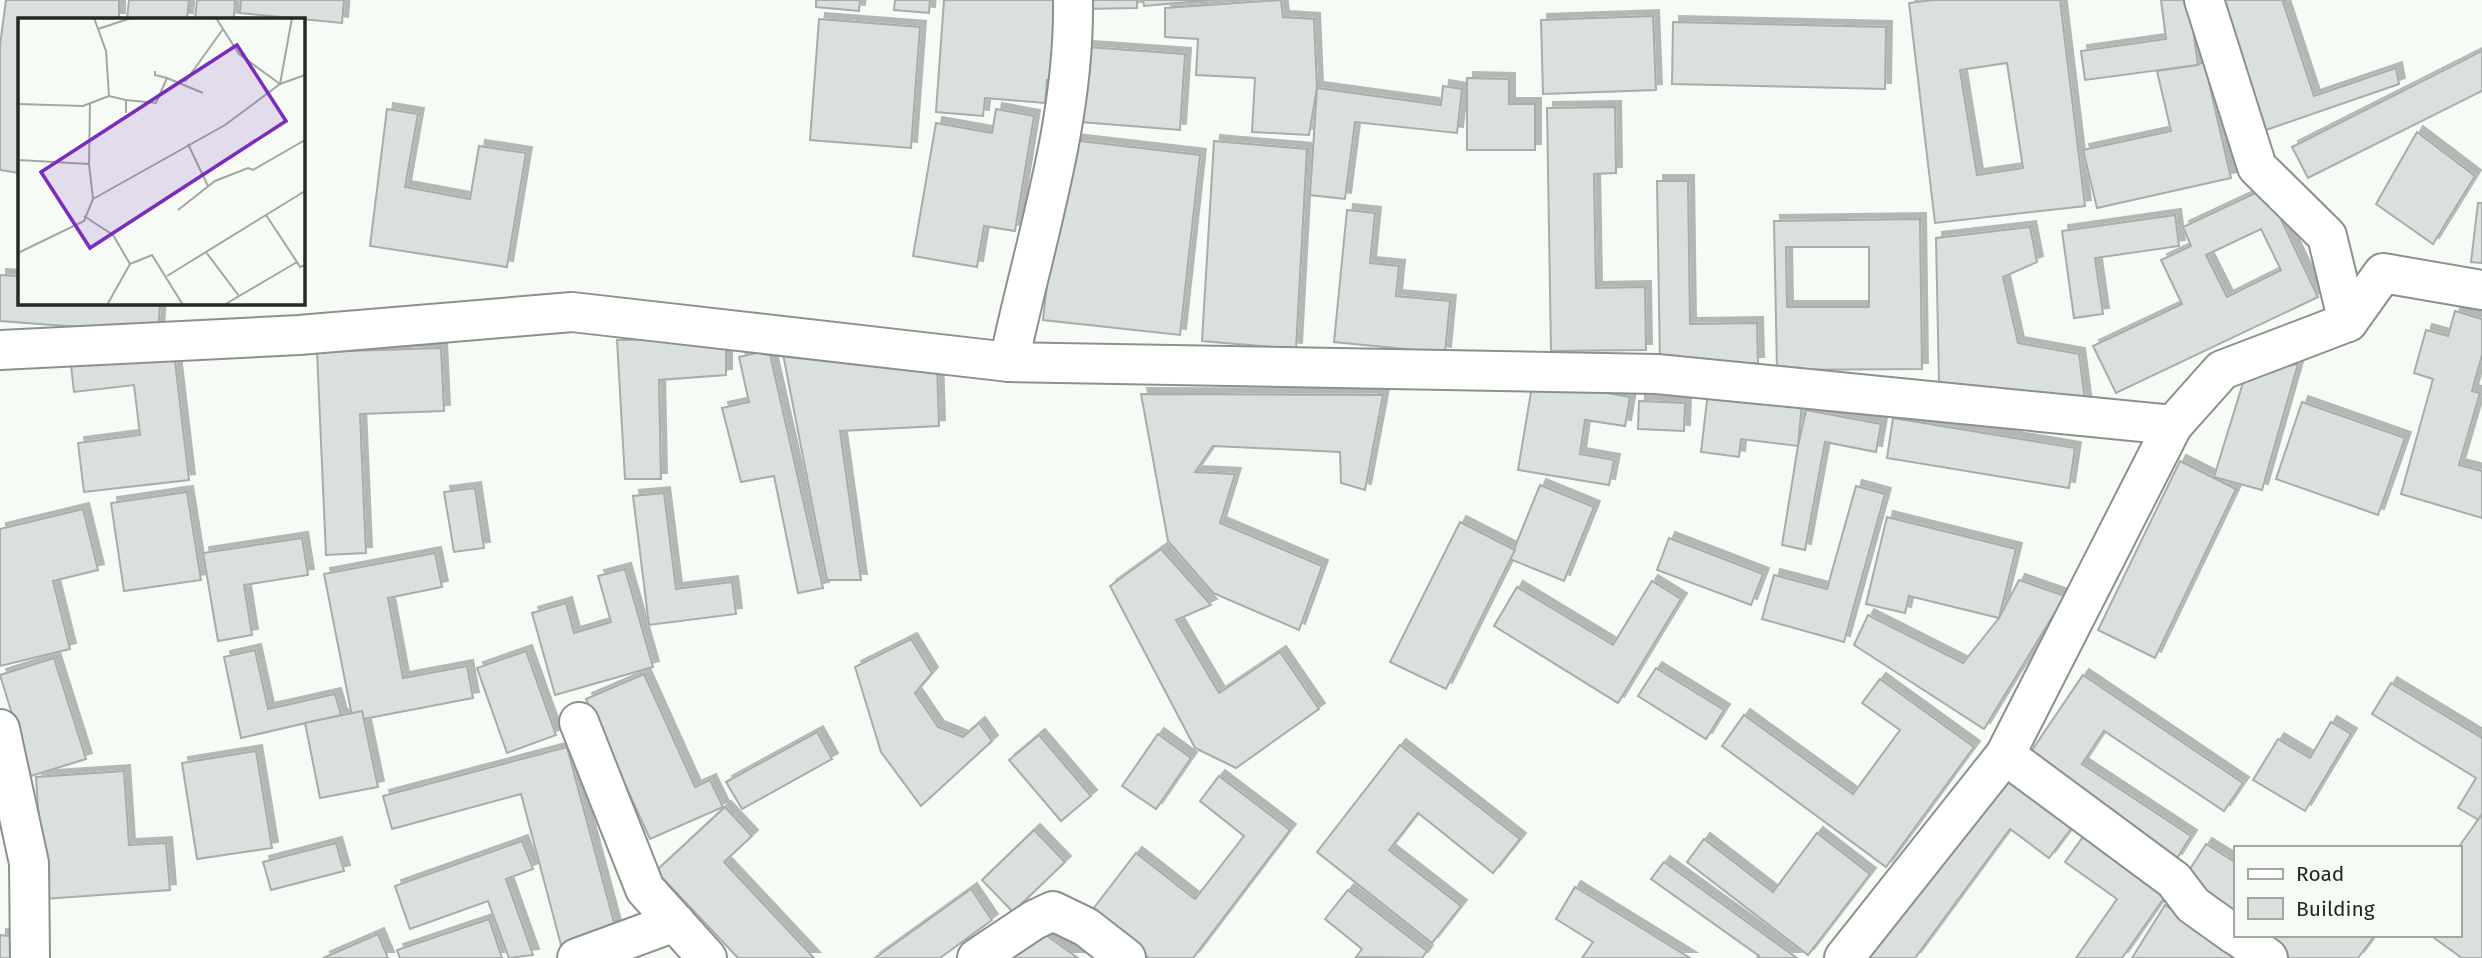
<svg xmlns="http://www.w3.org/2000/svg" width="2482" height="958" viewBox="0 0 2482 958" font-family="'Fira Sans',sans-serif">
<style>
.building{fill:#d9e0dd;stroke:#a6adaa;stroke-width:2;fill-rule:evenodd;filter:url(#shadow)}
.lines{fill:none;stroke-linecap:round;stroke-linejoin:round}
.street-casing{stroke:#8d918c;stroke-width:42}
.secondary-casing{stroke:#8d918c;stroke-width:42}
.street{stroke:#fff;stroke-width:38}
.secondary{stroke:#fff;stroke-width:38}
.inset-road{fill:none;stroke:#a3a7a2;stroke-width:2}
.view{fill:#7b2cbf;fill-opacity:0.15;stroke:#7b2cbf;stroke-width:3.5}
.inset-edge{fill:none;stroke:#262826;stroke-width:3.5}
</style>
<defs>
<filter id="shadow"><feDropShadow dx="6" dy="-6" stdDeviation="0" flood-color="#0004"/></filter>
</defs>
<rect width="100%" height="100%" fill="#f6fbf5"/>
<g class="building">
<polygon points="6,0 119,0 119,19 19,19 19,173 0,170 0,45"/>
<polygon points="129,0 189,0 187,19 127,19"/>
<polygon points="197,0 235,0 234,17 260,19 195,19"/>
<polygon points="241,0 344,0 342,23 240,13"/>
<polygon points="816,0 860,0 859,11 816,7"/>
<polygon points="895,0 930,0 929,13 894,10"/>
<polygon points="944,0 1061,0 1060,80 1047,80 1045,103 985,98 983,116 936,112"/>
<polygon points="1084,0 1137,0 1137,8 1084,9"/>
<polygon points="1143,0 1212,0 1144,6"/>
<polygon points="1281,0 1283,17 1314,19 1317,88 1309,135 1252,132 1255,78 1196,75 1198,39 1165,37 1165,8"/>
<path d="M 1933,0 L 2060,0 L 2085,206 L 1935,223 L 1909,3 ZM 2007,63 L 2023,168 L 1977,175 L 1960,70 Z"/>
<polygon points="2161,0 2189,0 2198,65 2085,80 2081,51 2166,39"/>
<polygon points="2219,0 2287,0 2283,2 2314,96 2396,68 2399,84 2266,130"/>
<polygon points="1653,16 1656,90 1543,94 1541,20"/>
<polygon points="819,19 920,27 911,148 810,140"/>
<polygon points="1673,22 1886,27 1885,89 1672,84"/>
<polygon points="1087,47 1185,54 1180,130 1081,122"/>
<polygon points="2482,51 2482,91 2308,178 2292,147"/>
<polygon points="2204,61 2231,178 2097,208 2083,150 2171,131 2157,71 2198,65"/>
<polygon points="1467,78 1509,79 1509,104 1535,104 1535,150 1467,150"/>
<polygon points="1443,86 1462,89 1457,133 1355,122 1345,199 1310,195 1317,88 1441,105"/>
<polygon points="1615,107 1616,173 1594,174 1596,288 1645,287 1646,350 1551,351 1547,108"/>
<polygon points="387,109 418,114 405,187 470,199 479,146 526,153 507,267 370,246"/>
<polygon points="996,109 1034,116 1015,231 984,226 977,267 913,256 936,123 992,133"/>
<polygon points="2417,132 2475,176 2433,244 2376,204"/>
<polygon points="1063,139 1200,155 1180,335 1043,320"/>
<polygon points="1214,141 1307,149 1296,349 1202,341"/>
<polygon points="1657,181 1688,181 1690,324 1757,323 1758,363 1660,365"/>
<path d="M 2266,188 L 2318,297 L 2116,393 L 2093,346 L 2182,304 L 2161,260 L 2191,246 L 2183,227 ZM 2261,229 L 2281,270 L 2227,297 L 2206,255 Z"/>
<polygon points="2478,203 2482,203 2482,263 2471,262"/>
<polygon points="1347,210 1375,213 1370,263 1399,266 1396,296 1450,301 1445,353 1334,342"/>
<polygon points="2175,215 2179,246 2095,258 2103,314 2074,318 2062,231"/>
<path d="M 1920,219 L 1922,369 L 1777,370 L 1774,221 ZM 1786,247 L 1869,247 L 1869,307 L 1787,307 Z"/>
<polygon points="2030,227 2037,262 2003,277 2018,343 2079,354 2086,407 1939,383 1936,238"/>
<polygon points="0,275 19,276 19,303 160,303 158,333 0,321"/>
<polygon points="2455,311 2482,319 2482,355 2472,391 2480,393 2459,465 2482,471 2482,518 2401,494 2433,379 2414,373 2426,330 2448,336"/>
<polygon points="726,338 726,375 659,380 661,479 625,479 617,340"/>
<polygon points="441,348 444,411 360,414 366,553 326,555 317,352"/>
<polygon points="782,349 937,365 939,426 840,431 861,580 827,580"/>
<polygon points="769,350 823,588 798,593 774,476 741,482 722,408 749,402 739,357"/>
<polygon points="174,353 189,480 84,492 78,443 140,435 134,385 74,392 71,365"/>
<polygon points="2298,364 2262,490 2214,477 2246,373"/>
<polygon points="1533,380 1630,397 1625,426 1585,420 1580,454 1614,460 1609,485 1518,470"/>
<polygon points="1708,392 1802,403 1798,446 1741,439 1739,457 1701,452"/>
<polygon points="1141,394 1383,395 1365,490 1341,483 1340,452 1213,446 1195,472 1235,474 1220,523 1322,566 1299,630 1213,593 1168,541"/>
<polygon points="1639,401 1685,403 1684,431 1638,429"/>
<polygon points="2302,402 2405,438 2378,515 2276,479"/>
<polygon points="1806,410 1881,424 1876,452 1825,442 1805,550 1782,545 1798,446"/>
<polygon points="1893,418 2075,448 2069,488 1887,458"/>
<polygon points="2180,461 2236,489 2155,658 2098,630"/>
<polygon points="1540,485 1594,507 1564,581 1510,559"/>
<polygon points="1856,486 1885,494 1844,642 1762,619 1774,575 1827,589"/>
<polygon points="475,488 484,548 454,552 444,492"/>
<polygon points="187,492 201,580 124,591 111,503"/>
<polygon points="664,493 676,589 732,582 736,614 649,625 633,496"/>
<polygon points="83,509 98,570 53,581 70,649 0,666 0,529"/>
<polygon points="1887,517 2016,549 1999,618 1909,596 1905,613 1866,604"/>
<polygon points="1460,522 1515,550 1446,689 1390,662"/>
<polygon points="302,538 308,575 244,585 252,635 218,641 203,553"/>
<polygon points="1669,538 1763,574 1751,605 1657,570"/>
<polygon points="1161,549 1211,605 1176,620 1219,693 1280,652 1319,709 1236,768 1195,748 1110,586"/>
<polygon points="435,553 442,587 388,598 403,678 467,666 473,698 353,721 324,574"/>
<polygon points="625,569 653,667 555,695 532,613 566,603 574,633 611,622 598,576"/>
<polygon points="2019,580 2065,596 1984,729 1854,645 1868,615 1963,663 1999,618"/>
<polygon points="1652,581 1681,599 1618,703 1494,626 1517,587 1613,645"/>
<polygon points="911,639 932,673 915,693 938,727 963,737 979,723 992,741 921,806 881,752 855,667"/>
<polygon points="255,650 268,709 335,694 341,715 241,738 224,657"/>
<polygon points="526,651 556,735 507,753 477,668"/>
<polygon points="54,658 86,759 31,776 0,675"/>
<polygon points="1656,668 1724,710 1706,739 1638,696"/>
<polygon points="644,674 695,787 710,780 723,807 650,839 586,699"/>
<polygon points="2083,675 2243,783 2224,811 2104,731 2082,764 2191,836 2176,860 2026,759"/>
<polygon points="1880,679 1974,747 1886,867 1722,746 1744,715 1853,794 1900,730 1862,703"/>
<polygon points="2391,683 2482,738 2482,814 2479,820 2458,808 2476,778 2372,714"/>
<polygon points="362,711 378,787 320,798 305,723"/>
<polygon points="2331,722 2351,734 2305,811 2253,780 2278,739 2310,758"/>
<polygon points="817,732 832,759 742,809 726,782"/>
<polygon points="1158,734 1191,758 1156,809 1122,786"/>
<polygon points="1039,735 1091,796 1061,821 1009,760"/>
<polygon points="1400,745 1520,839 1493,873 1418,813 1389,850 1461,906 1432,943 1317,852"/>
<polygon points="567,747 616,930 561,945 521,794 392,829 383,796"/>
<polygon points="256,751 272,848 197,859 182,763"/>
<polygon points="2006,766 2079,818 2049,858 2010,829 1915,958 1866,958"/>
<polygon points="124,771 129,845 166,843 170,890 44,899 36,777"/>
<polygon points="1219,776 1290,830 1193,958 1149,958 1090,913 1136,853 1195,899 1244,836 1200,801"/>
<polygon points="725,807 752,836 724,862 814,958 738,958 656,871"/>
<polygon points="2482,814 2482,958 2462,958 2430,935 2459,935 2458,848"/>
<polygon points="2090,827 2173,885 2122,958 2076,958 2117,899 2065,862"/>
<polygon points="1034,830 1065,862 1013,912 982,880"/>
<polygon points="1817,833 1870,874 1808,955 1687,862 1704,839 1773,892"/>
<polygon points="522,841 533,869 506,879 533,955 509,958 488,901 410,929 395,886"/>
<polygon points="336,843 344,871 271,890 263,862"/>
<polygon points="2206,844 2235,862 2235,916 2181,883"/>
<polygon points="1664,862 1797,958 1757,958 1759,956 1651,879"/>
<polygon points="1575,887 1690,958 1582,958 1593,942 1556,919"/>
<polygon points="971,889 992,920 940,958 875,958"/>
<polygon points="1348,890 1427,951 1422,958 1356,957 1362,949 1325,919"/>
<polygon points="2165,905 2237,951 2232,958 2132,958"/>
<polygon points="489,919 502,958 400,958 397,950"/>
<polygon points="1039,930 1078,958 998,958"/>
<polygon points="378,934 388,958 323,958"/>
<polygon points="0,935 18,937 16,958 0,958"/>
<polygon points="2247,935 2375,935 2358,958 2279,958"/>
</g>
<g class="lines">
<defs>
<g id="street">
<polyline points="2204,0 2257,167 2327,236 2348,322"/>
<polyline points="0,350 299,335 572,312 1009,362 1657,374 2173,425"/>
<path d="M 1009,362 C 1034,243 1075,123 1073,0"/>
<polyline points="579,722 645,889 707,958"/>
<polyline points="2235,935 2193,905 2174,880 2005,755 2173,425 2222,370 2348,322 2383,273 2482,290"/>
<polyline points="2236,935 2268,958"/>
<polyline points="577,958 675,922"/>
<polyline points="977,958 1034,920 1053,911 1086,927 1126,958"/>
<polyline points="1844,958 2005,755"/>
</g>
<polyline id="secondary" points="0,729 29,863 30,958"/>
</defs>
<use href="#street" class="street-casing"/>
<use href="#secondary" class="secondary-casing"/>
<use href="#street" class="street"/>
<use href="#secondary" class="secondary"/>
</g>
<g transform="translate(18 18)">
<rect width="287" height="287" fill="#f6fbf5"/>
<path class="inset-road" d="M 198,0 L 221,36 L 262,66M 80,11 L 113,0M 149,60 L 185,75M 167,64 L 205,11M 262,66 L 274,0M 91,78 L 108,82 L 108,95M 108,82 L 138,85 L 149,60 L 137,57 L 137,53M 0,86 L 65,88 L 91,78 L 88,33 L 76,0M 170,126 L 190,168M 0,142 L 71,146 L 75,181 L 66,203 L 0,235M 71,146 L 72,85M 75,181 L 207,107 L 262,66 L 287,57M 160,192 L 197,163 L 230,150 L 235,152 L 287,122M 248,197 L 279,244M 66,198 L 95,217 L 112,246 L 89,287M 188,234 L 221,278M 112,246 L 134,237 L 165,287M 149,258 L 287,173M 206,287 L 279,244 L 282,249 L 287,247"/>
<path class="view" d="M 219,27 L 268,103 L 72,230 L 23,154 Z"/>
<rect width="287" height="287" class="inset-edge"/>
</g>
<rect x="2234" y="846" width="228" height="91" fill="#f6fbf5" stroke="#a3a7a2" stroke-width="2"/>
<rect x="2248" y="869" width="35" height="10" fill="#ffffff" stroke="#a3a7a2" stroke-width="2"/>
<text x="2296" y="881" font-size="21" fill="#262826">Road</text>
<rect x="2248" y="898" width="35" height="21" fill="#d9e0dd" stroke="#a3a7a2" stroke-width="2"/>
<text x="2296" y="916" font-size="21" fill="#262826">Building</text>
</svg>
